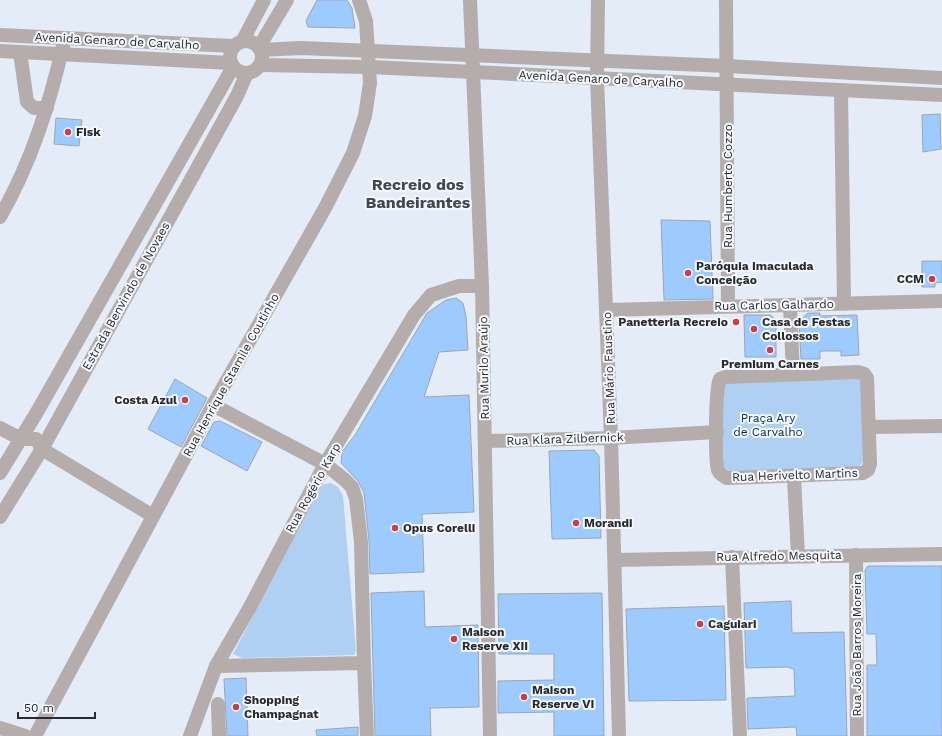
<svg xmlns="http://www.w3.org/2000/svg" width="942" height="736" viewBox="0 0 942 736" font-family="'Work Sans',sans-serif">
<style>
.green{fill:#b0d0f3}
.building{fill:#9dcbff;stroke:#9da6b0}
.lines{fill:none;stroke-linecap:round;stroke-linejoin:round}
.minor{stroke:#b4adac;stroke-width:14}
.poi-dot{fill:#cd3d48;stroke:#f5f9fd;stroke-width:1.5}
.labels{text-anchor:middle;stroke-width:4;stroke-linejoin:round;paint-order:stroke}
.street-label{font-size:12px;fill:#272a2e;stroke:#f5f9fd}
.poi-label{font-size:12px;font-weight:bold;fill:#272a2e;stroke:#f5f9fd;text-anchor:start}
.park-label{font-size:12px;fill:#012c53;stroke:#f5f9fd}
.district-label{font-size:16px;font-weight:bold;fill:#404851;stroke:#f5f9fd}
</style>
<rect width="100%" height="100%" fill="#e3ecf7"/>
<g class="green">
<polygon points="860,379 863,384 865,459 859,467 733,473 727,470 724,466 722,426 724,384 728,381"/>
<polygon points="330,483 338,487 343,496 356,651 354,655 242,658 233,654 322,485"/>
</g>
<g class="building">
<polygon points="317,0 347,0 352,8 355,28 308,27 306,21"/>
<polygon points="940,114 941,149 923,152 922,115"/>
<polygon points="56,118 82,120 79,146 54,144"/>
<polygon points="661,220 710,221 713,299 664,300"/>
<polygon points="922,261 942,261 942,282 935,283 935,287 922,287"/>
<polygon points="456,298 463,303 466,316 468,350 439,352 424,397 469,395 474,512 422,514 424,572 370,574 369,541 364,493 358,481 341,463 342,452 355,435 427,313 446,300"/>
<polygon points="808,313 820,313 820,316 857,315 859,355 841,356 841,351 820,351 820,359 801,359 799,324 800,320"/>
<polygon points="744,315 770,315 773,317 776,322 776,357 745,357"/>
<polygon points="175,379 207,398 181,447 148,429"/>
<polygon points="220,421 262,442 247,471 201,446 214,422"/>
<polygon points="594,450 599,456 601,538 552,539 549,451"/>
<polygon points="868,566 942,566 942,736 867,736 867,665 877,665 876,634 867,634 865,570"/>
<polygon points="424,591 425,627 478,625 479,707 430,708 431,736 375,736 371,593"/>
<polygon points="602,593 604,736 554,736 554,712 498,713 498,681 554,680 554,654 499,654 498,594"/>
<polygon points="791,601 792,633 844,632 847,736 797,736 796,727 748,729 747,698 795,696 794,669 787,667 746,668 744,603"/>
<polygon points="724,606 726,700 629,701 626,609"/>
<polygon points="246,678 248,736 227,736 224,679"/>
<polygon points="358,727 358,736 317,736 316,730"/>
</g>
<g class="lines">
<g class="minor">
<polyline points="470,0 482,286 490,736"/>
<polyline points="598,0 597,78 611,438 619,736"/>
<polyline points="726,0 728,306"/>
<polyline points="0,35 233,46"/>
<polyline points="243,40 264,0"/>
<circle cx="246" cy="57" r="16"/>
<polyline points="259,47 287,0"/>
<polyline points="261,50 301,48 727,66 942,78"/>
<polyline points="0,51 231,63"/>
<polyline points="20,52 27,102 34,108 47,108"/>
<polyline points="260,65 370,67 942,95"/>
<polyline points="841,90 844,303"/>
<path d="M 0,217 C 31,163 49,106 63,46"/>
<polyline points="790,305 793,374"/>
<polyline points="607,310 942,301"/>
<path d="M 858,372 L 864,374 L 867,378 L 870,464 L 868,470 L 863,473 L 727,478 C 723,476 720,475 718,470 C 715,460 715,385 720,379 L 726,377 Z"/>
<polyline points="213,405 325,464 345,480 352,487 356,499 361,542 364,663 216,666"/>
<polyline points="870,427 942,426"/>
<polyline points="0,428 21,439 36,439 42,449 153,516"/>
<polyline points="485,441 611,438 717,432"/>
<polyline points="0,473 37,412 233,67"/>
<polyline points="794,477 798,556"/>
<polyline points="0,517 42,449 237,96 247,73"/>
<polyline points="856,555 857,736"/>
<polyline points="732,557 740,736"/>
<polyline points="615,560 942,554"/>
<polyline points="364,663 367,736"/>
<polyline points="218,704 219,736"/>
<polyline points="0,728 25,736"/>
<polyline points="35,736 213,405 325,208 353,153 365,116 370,83 366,21 359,0"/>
<polyline points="190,736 216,666 250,607 325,464 414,315 431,295 459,286 482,286"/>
</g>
</g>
<g class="poi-dot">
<circle cx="68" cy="132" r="4"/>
<circle cx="688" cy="273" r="4"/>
<circle cx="932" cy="279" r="4"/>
<circle cx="736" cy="322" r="4"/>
<circle cx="754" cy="329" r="4"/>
<circle cx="770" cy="350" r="4"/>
<circle cx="185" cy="400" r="4"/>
<circle cx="576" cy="523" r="4"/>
<circle cx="395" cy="528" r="4"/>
<circle cx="700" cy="624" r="4"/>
<circle cx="454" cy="639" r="4"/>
<circle cx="524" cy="697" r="4"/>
<circle cx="236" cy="707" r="4"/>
</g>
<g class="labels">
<g class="street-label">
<text transform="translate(117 41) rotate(3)" y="4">Avenida Genaro de Carvalho</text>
<text transform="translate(601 79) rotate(3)" y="4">Avenida Genaro de Carvalho</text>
<text transform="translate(728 186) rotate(-90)" y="4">Rua Humberto Cozzo</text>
<text transform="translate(126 296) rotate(-61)" y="4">Estrada Benvindo de Novaes</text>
<text transform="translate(774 305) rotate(-1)" y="4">Rua Carlos Galhardo</text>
<text transform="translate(484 368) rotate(-91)" y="4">Rua Murilo Araújo</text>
<text transform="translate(609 368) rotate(-92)" y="4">Rua Mário Faustino</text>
<text transform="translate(231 375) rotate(-61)" y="4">Rua Henrique Stamile Coutinho</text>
<text transform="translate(565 439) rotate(-2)" y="4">Rua Klara Zilbernick</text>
<text transform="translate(795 475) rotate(-2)" y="4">Rua Herivelto Martins</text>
<text transform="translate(313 488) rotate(-61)" y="4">Rua Rogério Karp</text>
<text transform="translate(779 556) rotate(-1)" y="4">Rua Alfredo Mesquita</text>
<text transform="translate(857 645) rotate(-90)" y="4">Rua João Barros Moreira</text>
</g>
<g class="poi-label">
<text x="76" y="136">Fisk</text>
<text x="696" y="270">Paróquia Imaculada<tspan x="696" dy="14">Conceição</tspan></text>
<text x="924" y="283" text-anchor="end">CCM</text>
<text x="728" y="326" text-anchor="end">Panetteria Recreio</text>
<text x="762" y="326">Casa de Festas<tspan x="762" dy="14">Collossos</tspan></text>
<text x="770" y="368" text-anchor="middle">Premium Carnes</text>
<text x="177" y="404" text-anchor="end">Costa Azul</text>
<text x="584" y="527">Morandi</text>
<text x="403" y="532">Opus Corelli</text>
<text x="708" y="628">Caguiari</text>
<text x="462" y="636">Maison<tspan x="462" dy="14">Reserve XII</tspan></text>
<text x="532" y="694">Maison<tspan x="532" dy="14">Reserve VI</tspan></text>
<text x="244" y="704">Shopping<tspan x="244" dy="14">Champagnat</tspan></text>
</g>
<g class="park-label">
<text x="768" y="422">Praça Ary<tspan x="768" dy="14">de Carvalho</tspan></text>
</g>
<g class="district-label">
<text x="418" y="190">Recreio dos<tspan x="418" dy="18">Bandeirantes</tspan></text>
</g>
</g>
<path d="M18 712v6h77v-6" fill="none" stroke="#272a2e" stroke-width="2"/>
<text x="24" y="712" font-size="12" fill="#272a2e" stroke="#f5f9fd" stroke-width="3" paint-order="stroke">50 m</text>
</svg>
